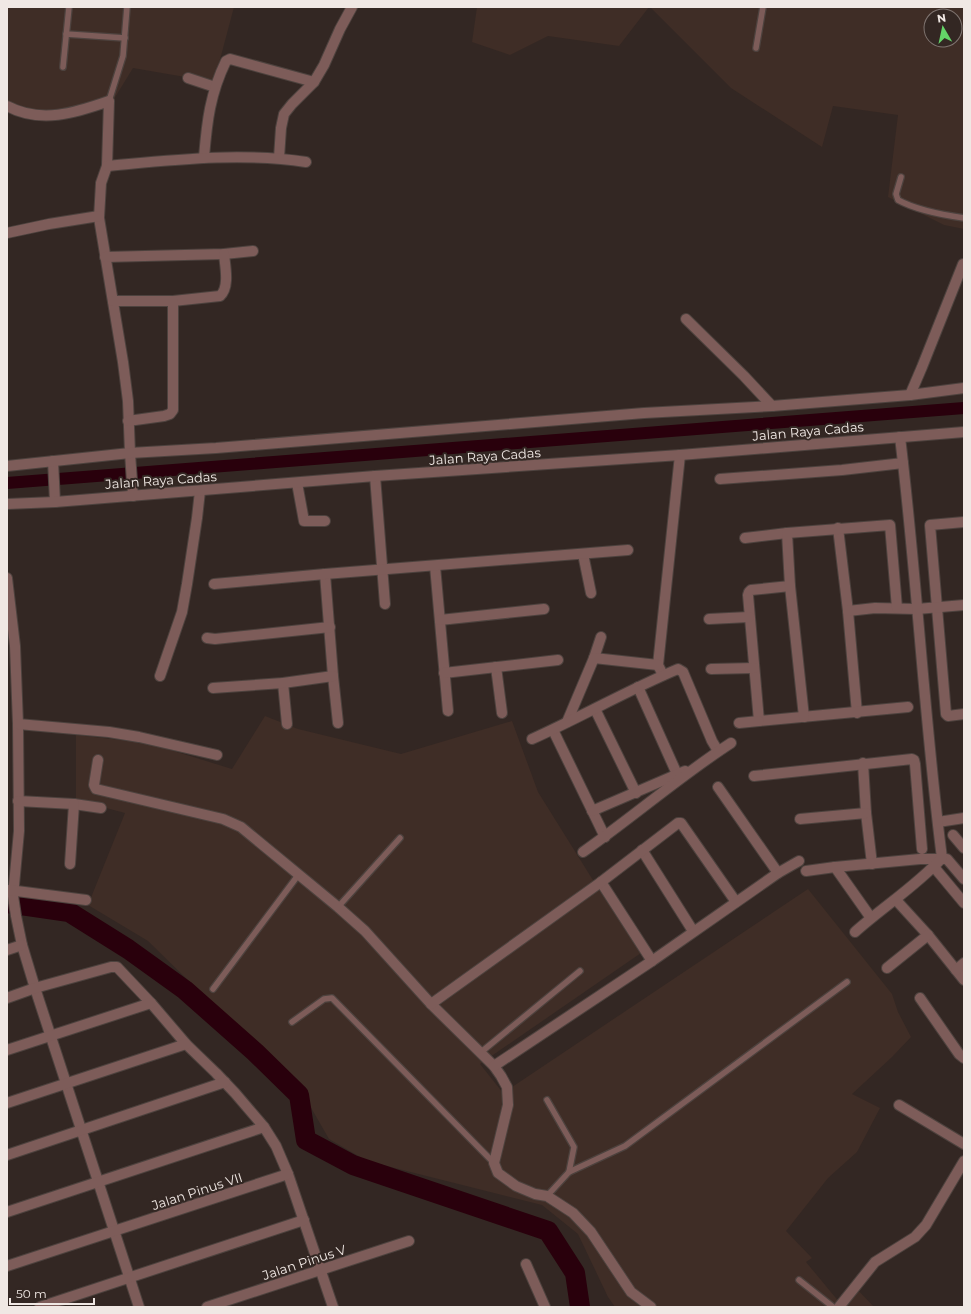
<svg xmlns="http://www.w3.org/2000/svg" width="971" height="1314" viewBox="0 0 971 1314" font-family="Montserrat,sans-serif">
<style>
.built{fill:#3f2d26;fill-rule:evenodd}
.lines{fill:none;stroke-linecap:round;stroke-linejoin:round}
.canal{stroke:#29000c;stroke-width:12}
.river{stroke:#29000c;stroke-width:20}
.service-casing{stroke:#4d423e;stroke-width:8}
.minor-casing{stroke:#4d423e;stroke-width:12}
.tertiary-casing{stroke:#4d423e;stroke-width:12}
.service{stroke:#7d5c59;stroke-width:5.5}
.minor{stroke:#7d5c59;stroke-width:10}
.tertiary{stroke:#7d5c59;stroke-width:10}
.labels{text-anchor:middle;stroke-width:4;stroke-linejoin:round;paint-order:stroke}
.street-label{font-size:13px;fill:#f0e8e4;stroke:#332723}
</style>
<rect width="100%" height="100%" fill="#332723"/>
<g class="built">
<polygon points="7,7 234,7 214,82 133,68 114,99 77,116 36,118 7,111"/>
<polygon points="477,7 649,7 619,46 548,36 510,55 472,42"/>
<path d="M 650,7 L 964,7 L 964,229 L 944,225 L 888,197 L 898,115 L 833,106 L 822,147 L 731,88 ZM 931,16 L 955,16 L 955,40 L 931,40 Z"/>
<polygon points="265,716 298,729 401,754 512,721 538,792 591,877 641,953 480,1064 503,1093 808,889 892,994 898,1012 911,1037 892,1057 852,1094 880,1108 857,1152 828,1178 786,1231 812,1258 806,1262 840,1303 855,1287 874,1307 615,1307 608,1297 578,1234 542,1205 367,1161 329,1139 302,1092 148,941 88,905 125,813 76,800 76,735 148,743 232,769"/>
</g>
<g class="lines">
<polyline class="canal" points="7,483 964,408"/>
<polyline class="river" points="7,903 69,912 128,949 185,990 255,1052 299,1095 306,1140 353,1165 548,1231 575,1273 580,1307"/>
<defs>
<g id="service">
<polyline points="66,34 125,38"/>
<polyline points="756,48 763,7"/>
<polyline points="63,67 69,7"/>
<polyline points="109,101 123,56 127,7"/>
<path d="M 901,177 L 896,194 L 898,200 C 916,210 943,215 964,218"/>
<polyline points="338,907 400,838"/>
<polyline points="213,989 299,874"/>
<polyline points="292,1022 324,999 332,998 494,1163"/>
<polyline points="480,1053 580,971"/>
<polyline points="547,1100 574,1147 569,1172 547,1196"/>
<polyline points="569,1172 625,1146 847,982"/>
<polyline points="799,1280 833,1307"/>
</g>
<g id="minor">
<polyline points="188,78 215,87"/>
<path d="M 7,106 C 41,124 75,113 109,101 L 107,166 L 101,183 L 99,218 L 123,362 L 128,401 L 130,453 L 133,496"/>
<path d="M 204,157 C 207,121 210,94 226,61 L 230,59 L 314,82"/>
<polyline points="279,158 281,128 284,114 292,104 314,82 324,65 340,29 352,7"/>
<path d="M 107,166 C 173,160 240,152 306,162"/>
<polyline points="7,233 49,224 99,216"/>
<polyline points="105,257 224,254 253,251"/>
<path d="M 113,301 L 173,301 L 220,296 C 230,287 225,266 224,254"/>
<polyline points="686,319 744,376 772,406"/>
<polyline points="910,395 922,367 963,264"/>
<polyline points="128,421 164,416 170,414 173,410 173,301"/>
<polyline points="53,461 55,502"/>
<polyline points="7,466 130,453 216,448 644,413 772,406 910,395 964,388"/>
<polyline points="375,476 385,604"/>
<polyline points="720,479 842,470 903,463"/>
<polyline points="297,483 304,521 325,521"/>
<polyline points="964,522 930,525 946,714 948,716 964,714"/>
<polyline points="838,528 848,611 857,713"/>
<polyline points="745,538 787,533"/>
<polyline points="583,554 591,593"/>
<polyline points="435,566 448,711"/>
<polyline points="325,574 333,676 338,723"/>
<polyline points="7,578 15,646 18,724 19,831 13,896 16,916 22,945 35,988 139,1307"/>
<polyline points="214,584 325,574 628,550"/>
<polyline points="790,586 751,590 749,592 748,595 759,721 908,707"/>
<polyline points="848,611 875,608 917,609 964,605"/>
<polyline points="709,619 749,617"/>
<polyline points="440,620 544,609"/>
<polyline points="207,638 215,639 330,627"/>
<polyline points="594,658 601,637"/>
<polyline points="496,667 502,713"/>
<polyline points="711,669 754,668"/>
<polyline points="444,673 558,660"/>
<polyline points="663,675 658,665 680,455"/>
<polyline points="160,676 182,612 187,584 197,518 200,491"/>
<polyline points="283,683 287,724"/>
<polyline points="638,687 677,774"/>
<polyline points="213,688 283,683 333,676"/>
<polyline points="595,709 636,793"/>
<polyline points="804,717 790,586 787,533 890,525 897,608"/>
<polyline points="567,722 594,658 658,665"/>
<polyline points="739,723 759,721"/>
<polyline points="18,724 109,732 139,737 217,755"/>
<polyline points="553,730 605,837"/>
<path d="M 532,739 C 581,717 628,690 678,669 L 683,672 L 712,741 L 718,751"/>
<polyline points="98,760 94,785 96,789 223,819 241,827 338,907 365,931 431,1004 494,1066 501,1076 507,1087 508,1105 494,1163 498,1173 516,1186 535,1194 547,1196 573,1213 591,1232 631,1292 651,1307"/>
<polyline points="863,763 866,813 872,864"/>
<polyline points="754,776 912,759 914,760 915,764 922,849"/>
<polyline points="718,787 778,873"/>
<polyline points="18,801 74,804 101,808"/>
<polyline points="592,811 685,771"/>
<polyline points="800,819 866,813"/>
<polyline points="938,822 964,818"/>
<polyline points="953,835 964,848"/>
<polyline points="642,850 693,931"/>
<path d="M 583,852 C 633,817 680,776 731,743"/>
<polyline points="70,864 74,804"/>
<polyline points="835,867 920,859 947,859 964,879"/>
<polyline points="934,867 964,903"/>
<polyline points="806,871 835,867 871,918"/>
<polyline points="601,882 652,961"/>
<polyline points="9,890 86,900"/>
<polyline points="896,900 928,935 964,980"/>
<path d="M 855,932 C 883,907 916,886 942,858 C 924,718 917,577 900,437"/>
<polyline points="7,950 22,945"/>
<polyline points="887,968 928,935"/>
<polyline points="956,970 964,963"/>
<polyline points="7,998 35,988 111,967 117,967 151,1003 186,1044 216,1073 235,1093 264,1127 276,1146 288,1174 333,1307"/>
<polyline points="920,998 959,1054 964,1058"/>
<polyline points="431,1004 601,882 678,823 681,823 736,902"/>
<polyline points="7,1050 151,1003"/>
<polyline points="494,1066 652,961 778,873 799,861"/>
<polyline points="7,1103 186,1044"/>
<polyline points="899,1105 964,1144"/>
<polyline points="7,1155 225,1082"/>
<polyline points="7,1212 264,1127"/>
<polyline points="526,1264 545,1307"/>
<polyline points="7,1266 288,1174"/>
<polyline points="40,1307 304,1220"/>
<polyline points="207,1307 409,1241"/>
<polyline points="839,1307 875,1262 915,1237 926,1225 964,1161"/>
</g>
<polyline id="tertiary" points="7,504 55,502 375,476 680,455 964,432"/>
</defs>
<use href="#service" class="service-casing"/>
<use href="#minor" class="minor-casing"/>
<use href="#tertiary" class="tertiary-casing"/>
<use href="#service" class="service"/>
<use href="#minor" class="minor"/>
<use href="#tertiary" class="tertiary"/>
</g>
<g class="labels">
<g class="street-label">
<text transform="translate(808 431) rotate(-5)" y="5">Jalan Raya Cadas</text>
<text transform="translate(485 456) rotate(-4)" y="5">Jalan Raya Cadas</text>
<text transform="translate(161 480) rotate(-4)" y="5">Jalan Raya Cadas</text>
<text transform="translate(197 1191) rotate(-18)" y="5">Jalan Pinus VII</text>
<text transform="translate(304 1262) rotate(-18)" y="5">Jalan Pinus V</text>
</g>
</g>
<rect width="971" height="1314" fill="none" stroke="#f0e8e4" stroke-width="16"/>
<g transform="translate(943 28) rotate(351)"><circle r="19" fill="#332723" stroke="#7f7470"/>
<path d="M0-3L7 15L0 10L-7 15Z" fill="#64d468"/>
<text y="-6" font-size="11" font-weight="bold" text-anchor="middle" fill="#f0e8e4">N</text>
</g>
<path d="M10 1298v6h84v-6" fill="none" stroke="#f0e8e4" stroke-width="2"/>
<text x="16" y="1298" font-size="12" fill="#f0e8e4" stroke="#332723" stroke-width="3" paint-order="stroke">50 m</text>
</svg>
